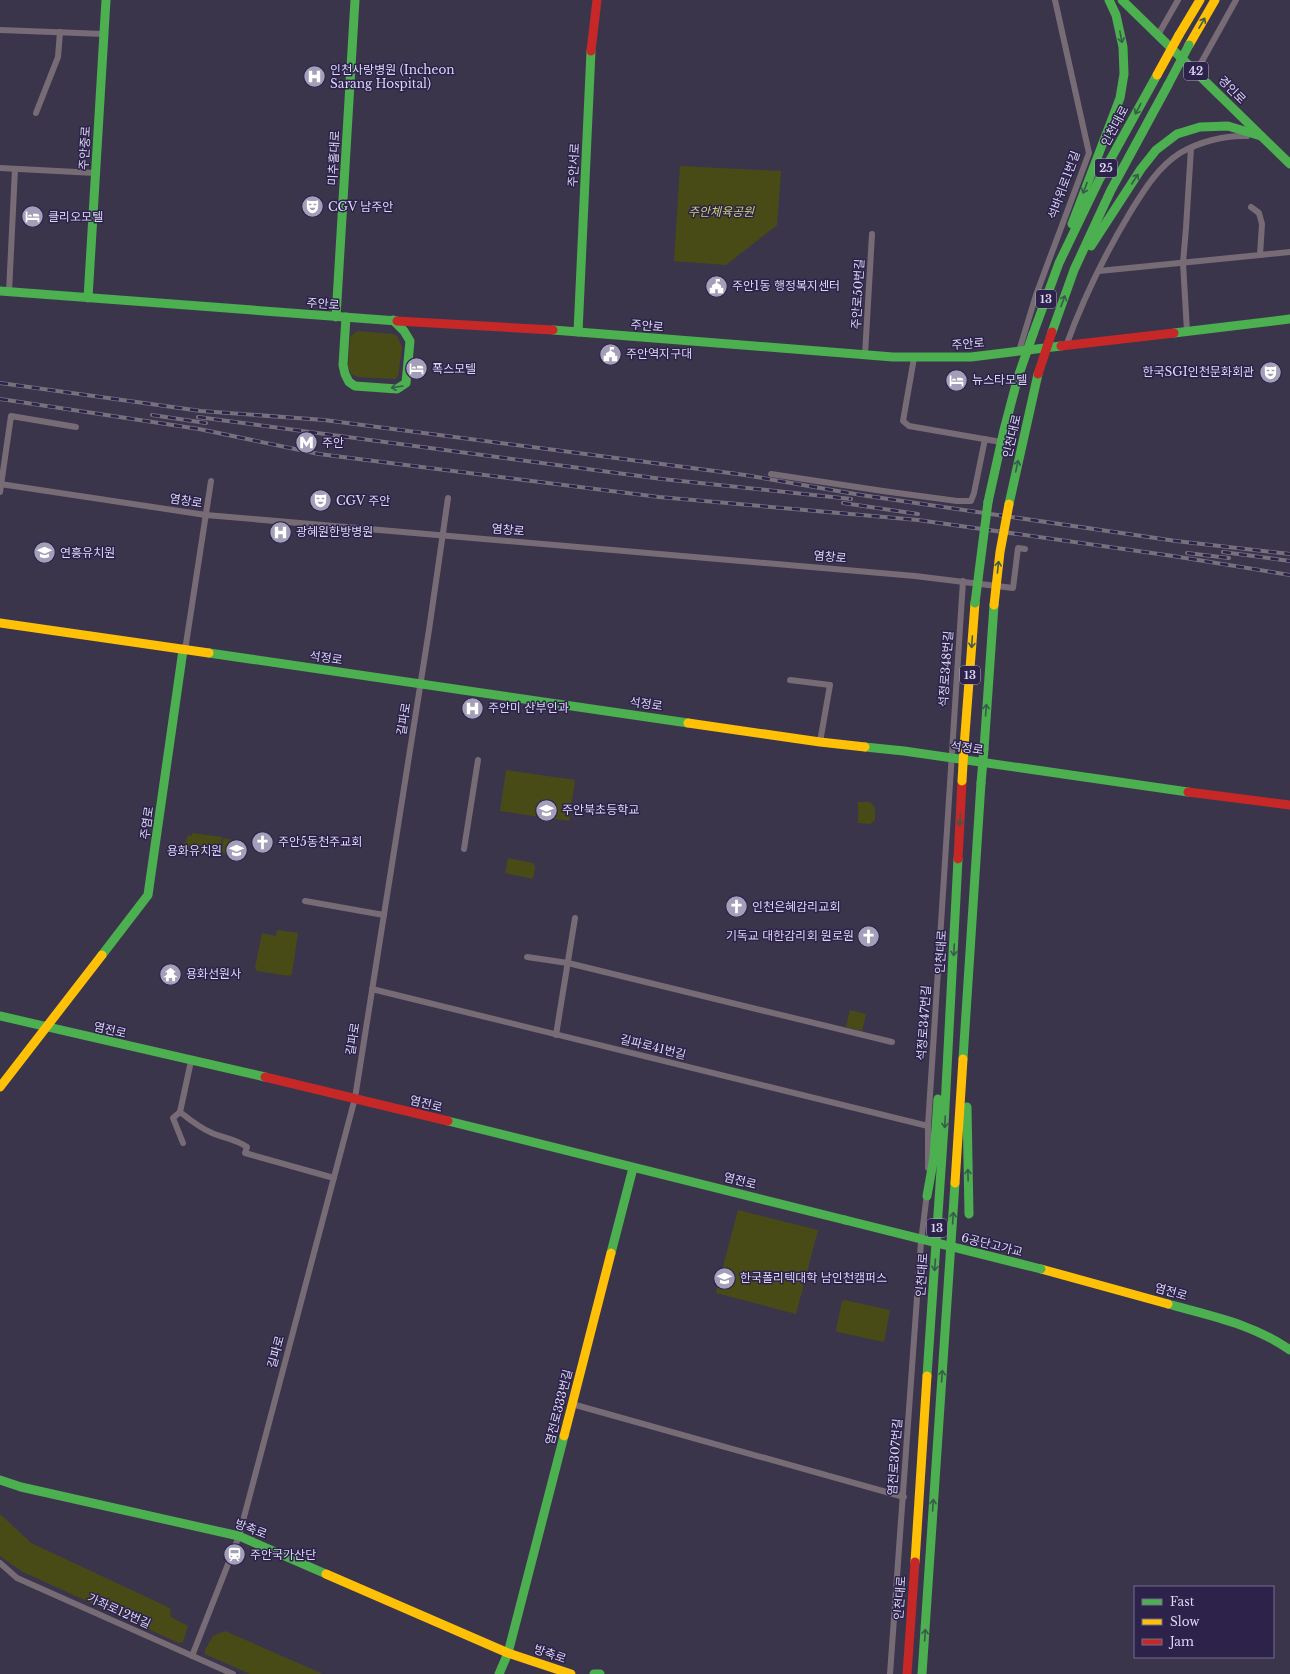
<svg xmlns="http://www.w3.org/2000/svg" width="1290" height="1674" viewBox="0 0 1290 1674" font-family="'Libre Baskerville','Noto Sans KR',serif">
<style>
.green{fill:#494b16}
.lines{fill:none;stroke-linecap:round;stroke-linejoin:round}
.street{stroke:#776c76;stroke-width:6}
.fast{stroke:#4caf50;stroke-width:9}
.slow{stroke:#ffc107;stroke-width:9}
.jam{stroke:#c62828;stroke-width:9}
.rail-casing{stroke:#77717e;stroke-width:4}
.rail{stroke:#2c224a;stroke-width:2.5;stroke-dasharray:8;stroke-linecap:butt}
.fast-bridge{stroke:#4caf50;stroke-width:9}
.slow-bridge{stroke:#ffc107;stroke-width:9}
.jam-bridge{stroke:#c62828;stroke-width:9}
.oneway{stroke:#395a4c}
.labels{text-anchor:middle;stroke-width:3;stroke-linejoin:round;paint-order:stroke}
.shield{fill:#2c224a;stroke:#a7a1c0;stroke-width:1}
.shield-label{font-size:11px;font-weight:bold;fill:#dcd8f3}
.poi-label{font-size:12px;fill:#dcd8f3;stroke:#2c224a;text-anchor:start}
.street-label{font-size:12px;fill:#dcd8f3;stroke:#2c224a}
.park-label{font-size:12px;font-style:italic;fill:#cbd36c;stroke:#2c224a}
</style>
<rect width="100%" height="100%" fill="#3b354c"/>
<g class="green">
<polygon points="680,166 781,171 777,225 726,265 674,261"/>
<polygon points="357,331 393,334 397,336 402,347 398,376 395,379 358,377 351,374 348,366 350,337"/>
<polygon points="506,770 575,780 569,821 500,811"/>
<polygon points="858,802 870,802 875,808 875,820 870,824 858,823"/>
<polygon points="192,833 222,837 220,852 185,854 184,843 186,842 188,835 192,836"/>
<polygon points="223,838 233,840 231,856 224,854 222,851"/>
<polygon points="508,858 533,863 535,867 533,879 505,873"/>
<polygon points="277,930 298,933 292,974 289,976 257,971 255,968 262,933 276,936"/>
<polygon points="850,1010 866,1014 862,1031 846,1027"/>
<polygon points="738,1210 818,1230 796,1314 716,1293"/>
<polygon points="844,1300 890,1310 884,1342 838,1332 836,1330 842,1301"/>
<polygon points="0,1514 31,1543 170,1608 171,1617 188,1626 183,1642 179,1643 23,1572 0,1556"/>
<polygon points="225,1631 323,1674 250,1674 205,1654 205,1650 213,1636"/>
</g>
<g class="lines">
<g class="street">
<polyline points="0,30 104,34"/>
<polyline points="1158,35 1178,0"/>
<polyline points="1196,72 1236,0"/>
<polyline points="36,113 58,57 60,32"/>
<polyline points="0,168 95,173"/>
<polyline points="1260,255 1290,252"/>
<polyline points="1099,271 1260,255 1262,224 1259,213 1251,207"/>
<polyline points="9,292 15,169"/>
<polyline points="1187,331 1183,263 1186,228 1191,148"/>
<path d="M 1066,346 C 1083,299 1105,254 1131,211 C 1144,190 1158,167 1180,153 C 1199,142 1225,135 1247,136"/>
<polyline points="1019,351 1036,295 1089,153 1055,0"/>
<polyline points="865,355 872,234"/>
<polyline points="914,358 903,421 909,426 1001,442"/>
<polyline points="771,474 883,491 957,501 971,501 974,493 985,439"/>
<polyline points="0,484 206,515 915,576 1013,588 1018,548 1025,549"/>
<polyline points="0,492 11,416 76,427"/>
<polyline points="183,650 186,644 211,481"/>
<polyline points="790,680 830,685 820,742"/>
<polyline points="464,849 478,760"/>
<polyline points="305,901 384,915"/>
<polyline points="527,957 568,963 892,1042"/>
<polyline points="372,989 928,1126"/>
<polyline points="556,1035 575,918"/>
<path d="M 191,1061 L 180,1112 C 190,1120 200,1128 212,1133 C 224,1138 236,1139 247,1147 L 245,1153 L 334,1178"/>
<polyline points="180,1112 173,1118 183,1143"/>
<polyline points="928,1168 928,1126 963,581"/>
<polyline points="572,1404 904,1497"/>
<polyline points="0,1563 17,1578 233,1674"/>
<polyline points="192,1656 239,1536 355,1098 429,630 448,498"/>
<polyline points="890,1674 921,1242 927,1193"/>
</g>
<g class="fast">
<polyline points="1122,0 1290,164"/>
<polyline points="1072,224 1120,98 1124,74 1123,47 1116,15 1109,0"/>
<polyline points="1091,246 1141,169 1156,150 1177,134 1200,127 1228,126 1261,136"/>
<polyline points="0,291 397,321"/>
<polyline points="88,298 106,0"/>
<polyline points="336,317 355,0"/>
<polyline points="346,317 343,365 345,374 349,382 355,386 397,389 406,383 410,341 404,331 393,320"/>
<polyline points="553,330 893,357 971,357 1061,346"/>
<polyline points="578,332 591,51"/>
<polyline points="1052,332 1074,270 1111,190 1168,85"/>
<polyline points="1174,333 1290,319"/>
<polyline points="1033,334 1059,263 1099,180 1157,75"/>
<polyline points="988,502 1004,430 1018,377"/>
<polyline points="1009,504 1038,374"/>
<polyline points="209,653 688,723"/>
<polyline points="865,747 904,751 1188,792"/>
<polyline points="984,749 994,605"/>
<polyline points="102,955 148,895 183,650"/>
<polyline points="0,1016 265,1077"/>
<polyline points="963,1059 981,783"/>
<polyline points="967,1107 969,1214"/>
<polyline points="448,1121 845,1220"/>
<polyline points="927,1196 934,1157 938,1099"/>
<polyline points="611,1253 633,1168"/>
<path d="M 1168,1304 C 1211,1316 1253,1324 1290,1350"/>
<polyline points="927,1376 944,1126 958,859"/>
<polyline points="0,1480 21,1487 239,1536 326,1574"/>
<polyline points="499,1674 508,1653 564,1436"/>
<polyline points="594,1674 600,1674"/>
<polyline points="922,1674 955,1183"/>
</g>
<g class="slow">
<polyline points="1179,35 1200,0"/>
<polyline points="1189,45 1215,0"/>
<polyline points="0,623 209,653"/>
<polyline points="688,723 820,742 865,747"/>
<polyline points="964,747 975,603"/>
<polyline points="0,1087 102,955"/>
<polyline points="955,1183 963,1059"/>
<polyline points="1041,1269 1168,1304"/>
<polyline points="564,1436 611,1253"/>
<polyline points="915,1562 927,1376"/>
<polyline points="326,1574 508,1653 571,1674"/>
</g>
<g class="jam">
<polyline points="591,51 597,0"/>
<polyline points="397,321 553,330"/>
<polyline points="1061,346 1174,333"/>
<polyline points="1188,792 1290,805"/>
<polyline points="958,859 962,781"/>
<polyline points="265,1077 448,1121"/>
<polyline points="907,1674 915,1562"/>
</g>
<defs>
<g id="rail">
<polyline points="0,383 201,411 324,420 555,450 745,475 861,495 1176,541 1290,554"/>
<polyline points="0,399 199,429 319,454 659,497 918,520 1173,556 1290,575"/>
<polyline points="152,415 206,423"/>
<polyline points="198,417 662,479 851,499"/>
<polyline points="843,503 918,514"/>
<polyline points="1223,552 1290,561"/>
<polyline points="1187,553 1229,558"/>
</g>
</defs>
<use href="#rail" class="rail-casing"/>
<use href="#rail" class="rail"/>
<g class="fast-bridge">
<polyline points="1168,85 1189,45"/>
<polyline points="1018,377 1033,334"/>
<polyline points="975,603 988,502"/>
<polyline points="981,783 984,749"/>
<polyline points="845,1220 1041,1269"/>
</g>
<g class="slow-bridge">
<polyline points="1157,75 1179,35"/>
<polyline points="994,605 1000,552 1009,504"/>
<polyline points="962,781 964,747"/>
</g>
<polyline class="jam-bridge" points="1038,374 1052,332"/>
</g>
<defs><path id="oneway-shaft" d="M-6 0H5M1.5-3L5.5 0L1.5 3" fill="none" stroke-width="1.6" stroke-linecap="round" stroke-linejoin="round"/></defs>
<g class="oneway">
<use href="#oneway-shaft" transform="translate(1202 23) rotate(-60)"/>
<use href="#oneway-shaft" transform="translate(1121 37) rotate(79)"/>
<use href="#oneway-shaft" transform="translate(1138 109) rotate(118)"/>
<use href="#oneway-shaft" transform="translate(1135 179) rotate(-57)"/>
<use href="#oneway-shaft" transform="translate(1085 188) rotate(111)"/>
<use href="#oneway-shaft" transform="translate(1063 301) rotate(-70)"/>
<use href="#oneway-shaft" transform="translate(397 387) rotate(171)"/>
<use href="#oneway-shaft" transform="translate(1017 466) rotate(-77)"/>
<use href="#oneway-shaft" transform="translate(998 567) rotate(-84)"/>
<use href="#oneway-shaft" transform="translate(972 642) rotate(94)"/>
<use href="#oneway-shaft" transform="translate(986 710) rotate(-86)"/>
<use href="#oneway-shaft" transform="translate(960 820) rotate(93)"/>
<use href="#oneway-shaft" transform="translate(954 950) rotate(93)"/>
<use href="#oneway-shaft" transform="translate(945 1122) rotate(93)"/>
<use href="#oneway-shaft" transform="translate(968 1175) rotate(-91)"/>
<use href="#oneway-shaft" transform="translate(953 1218) rotate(-86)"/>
<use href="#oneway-shaft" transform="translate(935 1265) rotate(94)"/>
<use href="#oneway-shaft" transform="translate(942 1376) rotate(-86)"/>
<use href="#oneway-shaft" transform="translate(933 1505) rotate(-86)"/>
<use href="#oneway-shaft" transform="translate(925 1635) rotate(-86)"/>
</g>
<defs>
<symbol id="hospital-disc" viewBox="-11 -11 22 22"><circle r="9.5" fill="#a49fb9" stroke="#2c224a"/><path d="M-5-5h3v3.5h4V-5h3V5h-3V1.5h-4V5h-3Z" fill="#fff"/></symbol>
<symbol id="theatre-disc" viewBox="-11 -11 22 22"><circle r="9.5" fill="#a49fb9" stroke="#2c224a"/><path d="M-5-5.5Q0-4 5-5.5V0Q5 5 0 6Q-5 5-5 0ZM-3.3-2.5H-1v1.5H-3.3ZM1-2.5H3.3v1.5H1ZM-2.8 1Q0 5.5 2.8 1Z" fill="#fff"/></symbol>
<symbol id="hotel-disc" viewBox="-11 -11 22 22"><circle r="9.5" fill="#a49fb9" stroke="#2c224a"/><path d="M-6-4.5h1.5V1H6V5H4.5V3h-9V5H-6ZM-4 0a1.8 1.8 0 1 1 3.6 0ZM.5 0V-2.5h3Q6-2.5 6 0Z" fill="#fff"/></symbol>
<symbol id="civic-disc" viewBox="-11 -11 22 22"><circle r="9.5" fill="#a49fb9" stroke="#2c224a"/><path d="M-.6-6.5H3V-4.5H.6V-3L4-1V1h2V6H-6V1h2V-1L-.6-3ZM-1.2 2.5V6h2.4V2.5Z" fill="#fff"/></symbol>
<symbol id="metro-disc" viewBox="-11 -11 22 22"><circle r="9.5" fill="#a49fb9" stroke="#2c224a"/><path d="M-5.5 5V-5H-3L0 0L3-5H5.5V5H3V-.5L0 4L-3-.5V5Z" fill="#fff"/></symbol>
<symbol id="school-disc" viewBox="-11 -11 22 22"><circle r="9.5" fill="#a49fb9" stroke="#2c224a"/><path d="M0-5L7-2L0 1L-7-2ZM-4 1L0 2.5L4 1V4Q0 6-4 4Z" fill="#fff"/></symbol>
<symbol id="church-disc" viewBox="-11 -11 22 22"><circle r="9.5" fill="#a49fb9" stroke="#2c224a"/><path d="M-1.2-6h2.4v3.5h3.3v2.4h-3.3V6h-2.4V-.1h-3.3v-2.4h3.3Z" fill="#fff"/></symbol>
<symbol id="temple-disc" viewBox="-11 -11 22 22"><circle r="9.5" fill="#a49fb9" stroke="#2c224a"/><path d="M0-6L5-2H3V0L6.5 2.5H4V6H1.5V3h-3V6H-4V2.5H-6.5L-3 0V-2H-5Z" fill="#fff"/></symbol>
<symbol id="university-disc" viewBox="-11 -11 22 22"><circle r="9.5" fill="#a49fb9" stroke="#2c224a"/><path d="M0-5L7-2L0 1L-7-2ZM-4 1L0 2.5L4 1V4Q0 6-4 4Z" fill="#fff"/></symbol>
<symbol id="station-disc" viewBox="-11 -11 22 22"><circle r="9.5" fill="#a49fb9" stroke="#2c224a"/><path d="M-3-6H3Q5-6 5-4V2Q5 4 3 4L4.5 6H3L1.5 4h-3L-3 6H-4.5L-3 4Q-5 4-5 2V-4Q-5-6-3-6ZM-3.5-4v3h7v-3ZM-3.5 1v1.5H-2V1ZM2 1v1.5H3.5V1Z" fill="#fff"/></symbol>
</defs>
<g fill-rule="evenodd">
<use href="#hospital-disc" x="302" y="64" width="25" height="25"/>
<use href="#theatre-disc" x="300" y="194" width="25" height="25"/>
<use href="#hotel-disc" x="20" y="204" width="25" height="25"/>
<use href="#civic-disc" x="704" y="274" width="25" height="25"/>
<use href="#civic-disc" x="598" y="342" width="25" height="25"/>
<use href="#hotel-disc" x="404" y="356" width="25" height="25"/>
<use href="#theatre-disc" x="1258" y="360" width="25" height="25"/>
<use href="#hotel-disc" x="944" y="368" width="25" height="25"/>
<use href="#metro-disc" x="294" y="430" width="25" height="25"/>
<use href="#theatre-disc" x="308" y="488" width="25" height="25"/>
<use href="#hospital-disc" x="268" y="520" width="25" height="25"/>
<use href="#school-disc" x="32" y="540" width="25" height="25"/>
<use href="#hospital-disc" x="460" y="696" width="25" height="25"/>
<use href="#school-disc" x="534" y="798" width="25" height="25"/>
<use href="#church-disc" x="250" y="830" width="25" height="25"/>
<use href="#school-disc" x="224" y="838" width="25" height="25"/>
<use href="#church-disc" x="724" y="894" width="25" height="25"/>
<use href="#church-disc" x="856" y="924" width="25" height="25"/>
<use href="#temple-disc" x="158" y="962" width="25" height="25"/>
<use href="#university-disc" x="712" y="1266" width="25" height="25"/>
<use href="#station-disc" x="222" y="1542" width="25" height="25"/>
</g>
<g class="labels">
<g class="shield">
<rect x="1184" y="62" width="24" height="18" rx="3"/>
<rect x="1095" y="159" width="22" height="18" rx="3"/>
<rect x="1036" y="290" width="20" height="18" rx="3"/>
<rect x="960" y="666" width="20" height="18" rx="3"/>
<rect x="927" y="1219" width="20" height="18" rx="3"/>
</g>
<g class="shield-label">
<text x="1196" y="75">42</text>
<text x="1106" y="172">25</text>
<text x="1046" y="303">13</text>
<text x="970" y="679">13</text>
<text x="937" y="1232">13</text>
</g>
<g class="poi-label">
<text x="330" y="74">인천사랑병원 (Incheon<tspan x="330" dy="14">Sarang Hospital)</tspan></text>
<text x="328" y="211">CGV 남주안</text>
<text x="48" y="221">클리오모텔</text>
<text x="732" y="290">주안1동 행정복지센터</text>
<text x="626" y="358">주안역지구대</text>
<text x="432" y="373">폭스모텔</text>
<text x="1254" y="376" text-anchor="end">한국SGI인천문화회관</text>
<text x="972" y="384">뉴스타모텔</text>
<text x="322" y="447">주안</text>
<text x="336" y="505">CGV 주안</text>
<text x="296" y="536">광혜원한방병원</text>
<text x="60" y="557">연흥유치원</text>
<text x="488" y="712">주안미 산부인과</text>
<text x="562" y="814">주안북초등학교</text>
<text x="278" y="846">주안5동천주교회</text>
<text x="222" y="855" text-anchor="end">용화유치원</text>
<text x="752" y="911">인천은혜감리교회</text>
<text x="854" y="940" text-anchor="end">기독교 대한감리회 원로원</text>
<text x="186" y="978">용화선원사</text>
<text x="740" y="1282">한국폴리텍대학 남인천캠퍼스</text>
<text x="250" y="1559">주안국가산단</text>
</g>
<g class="street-label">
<text transform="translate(1232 90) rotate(45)" y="4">경인로</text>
<text transform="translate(1115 126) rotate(-62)" y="4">인천대로</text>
<text transform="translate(85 148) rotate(-87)" y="4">주안중로</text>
<text transform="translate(334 158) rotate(-87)" y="4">미추홀대로</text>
<text transform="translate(574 165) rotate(-87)" y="4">주안서로</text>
<text transform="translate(1064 185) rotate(-70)" y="4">석바위로1번길</text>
<text transform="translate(858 294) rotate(-87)" y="4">주안로50번길</text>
<text transform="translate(323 304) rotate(4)" y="4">주안로</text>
<text transform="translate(647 326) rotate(5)" y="4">주안로</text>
<text transform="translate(968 344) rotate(-4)" y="4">주안로</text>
<text transform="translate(1012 436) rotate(-77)" y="4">인천대로</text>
<text transform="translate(186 501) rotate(9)" y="4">염창로</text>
<text transform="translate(508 530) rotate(5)" y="4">염창로</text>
<text transform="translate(830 557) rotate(5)" y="4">염창로</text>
<text transform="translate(326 658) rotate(8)" y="4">석정로</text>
<text transform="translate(946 669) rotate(-86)" y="4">석정로348번길</text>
<text transform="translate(646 704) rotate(8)" y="4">석정로</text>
<text transform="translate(404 719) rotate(-81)" y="4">길파로</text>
<text transform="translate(967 748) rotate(8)" y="4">석정로</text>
<text transform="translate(147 823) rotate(-82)" y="4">주염로</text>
<text transform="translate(941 952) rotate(-87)" y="4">인천대로</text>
<text transform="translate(924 1023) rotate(-86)" y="4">석정로347번길</text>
<text transform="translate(110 1030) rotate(13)" y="4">염전로</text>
<text transform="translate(353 1039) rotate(-81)" y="4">길파로</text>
<text transform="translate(653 1047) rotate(14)" y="4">길파로41번길</text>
<text transform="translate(426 1104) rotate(14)" y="4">염전로</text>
<text transform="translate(740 1181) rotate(14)" y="4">염전로</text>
<text transform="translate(992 1245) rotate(14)" y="4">6공단고가교</text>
<text transform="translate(922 1275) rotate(-86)" y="4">인천대로</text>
<text transform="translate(1171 1292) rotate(16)" y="4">염전로</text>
<text transform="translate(276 1352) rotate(-75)" y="4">길파로</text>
<text transform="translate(559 1407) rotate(-76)" y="4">염전로333번길</text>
<text transform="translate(895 1457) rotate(-86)" y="4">염전로307번길</text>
<text transform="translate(251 1529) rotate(20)" y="4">방축로</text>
<text transform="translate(900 1598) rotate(-86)" y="4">인천대로</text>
<text transform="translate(119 1611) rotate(24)" y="4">가좌로12번길</text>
<text transform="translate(550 1654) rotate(19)" y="4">방축로</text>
</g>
<g class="park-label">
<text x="721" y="216">주안체육공원</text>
</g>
</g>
<rect x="1134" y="1586" width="140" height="72" fill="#2c224a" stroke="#726b8e"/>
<rect x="1142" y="1599" width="20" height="6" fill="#4caf50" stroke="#726b8e"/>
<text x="1170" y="1606" font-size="12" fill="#dcd8f3">Fast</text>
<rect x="1142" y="1619" width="20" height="6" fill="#ffc107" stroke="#726b8e"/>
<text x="1170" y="1626" font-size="12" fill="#dcd8f3">Slow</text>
<rect x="1142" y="1639" width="20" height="6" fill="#c62828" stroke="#726b8e"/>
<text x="1170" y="1646" font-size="12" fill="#dcd8f3">Jam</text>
</svg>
